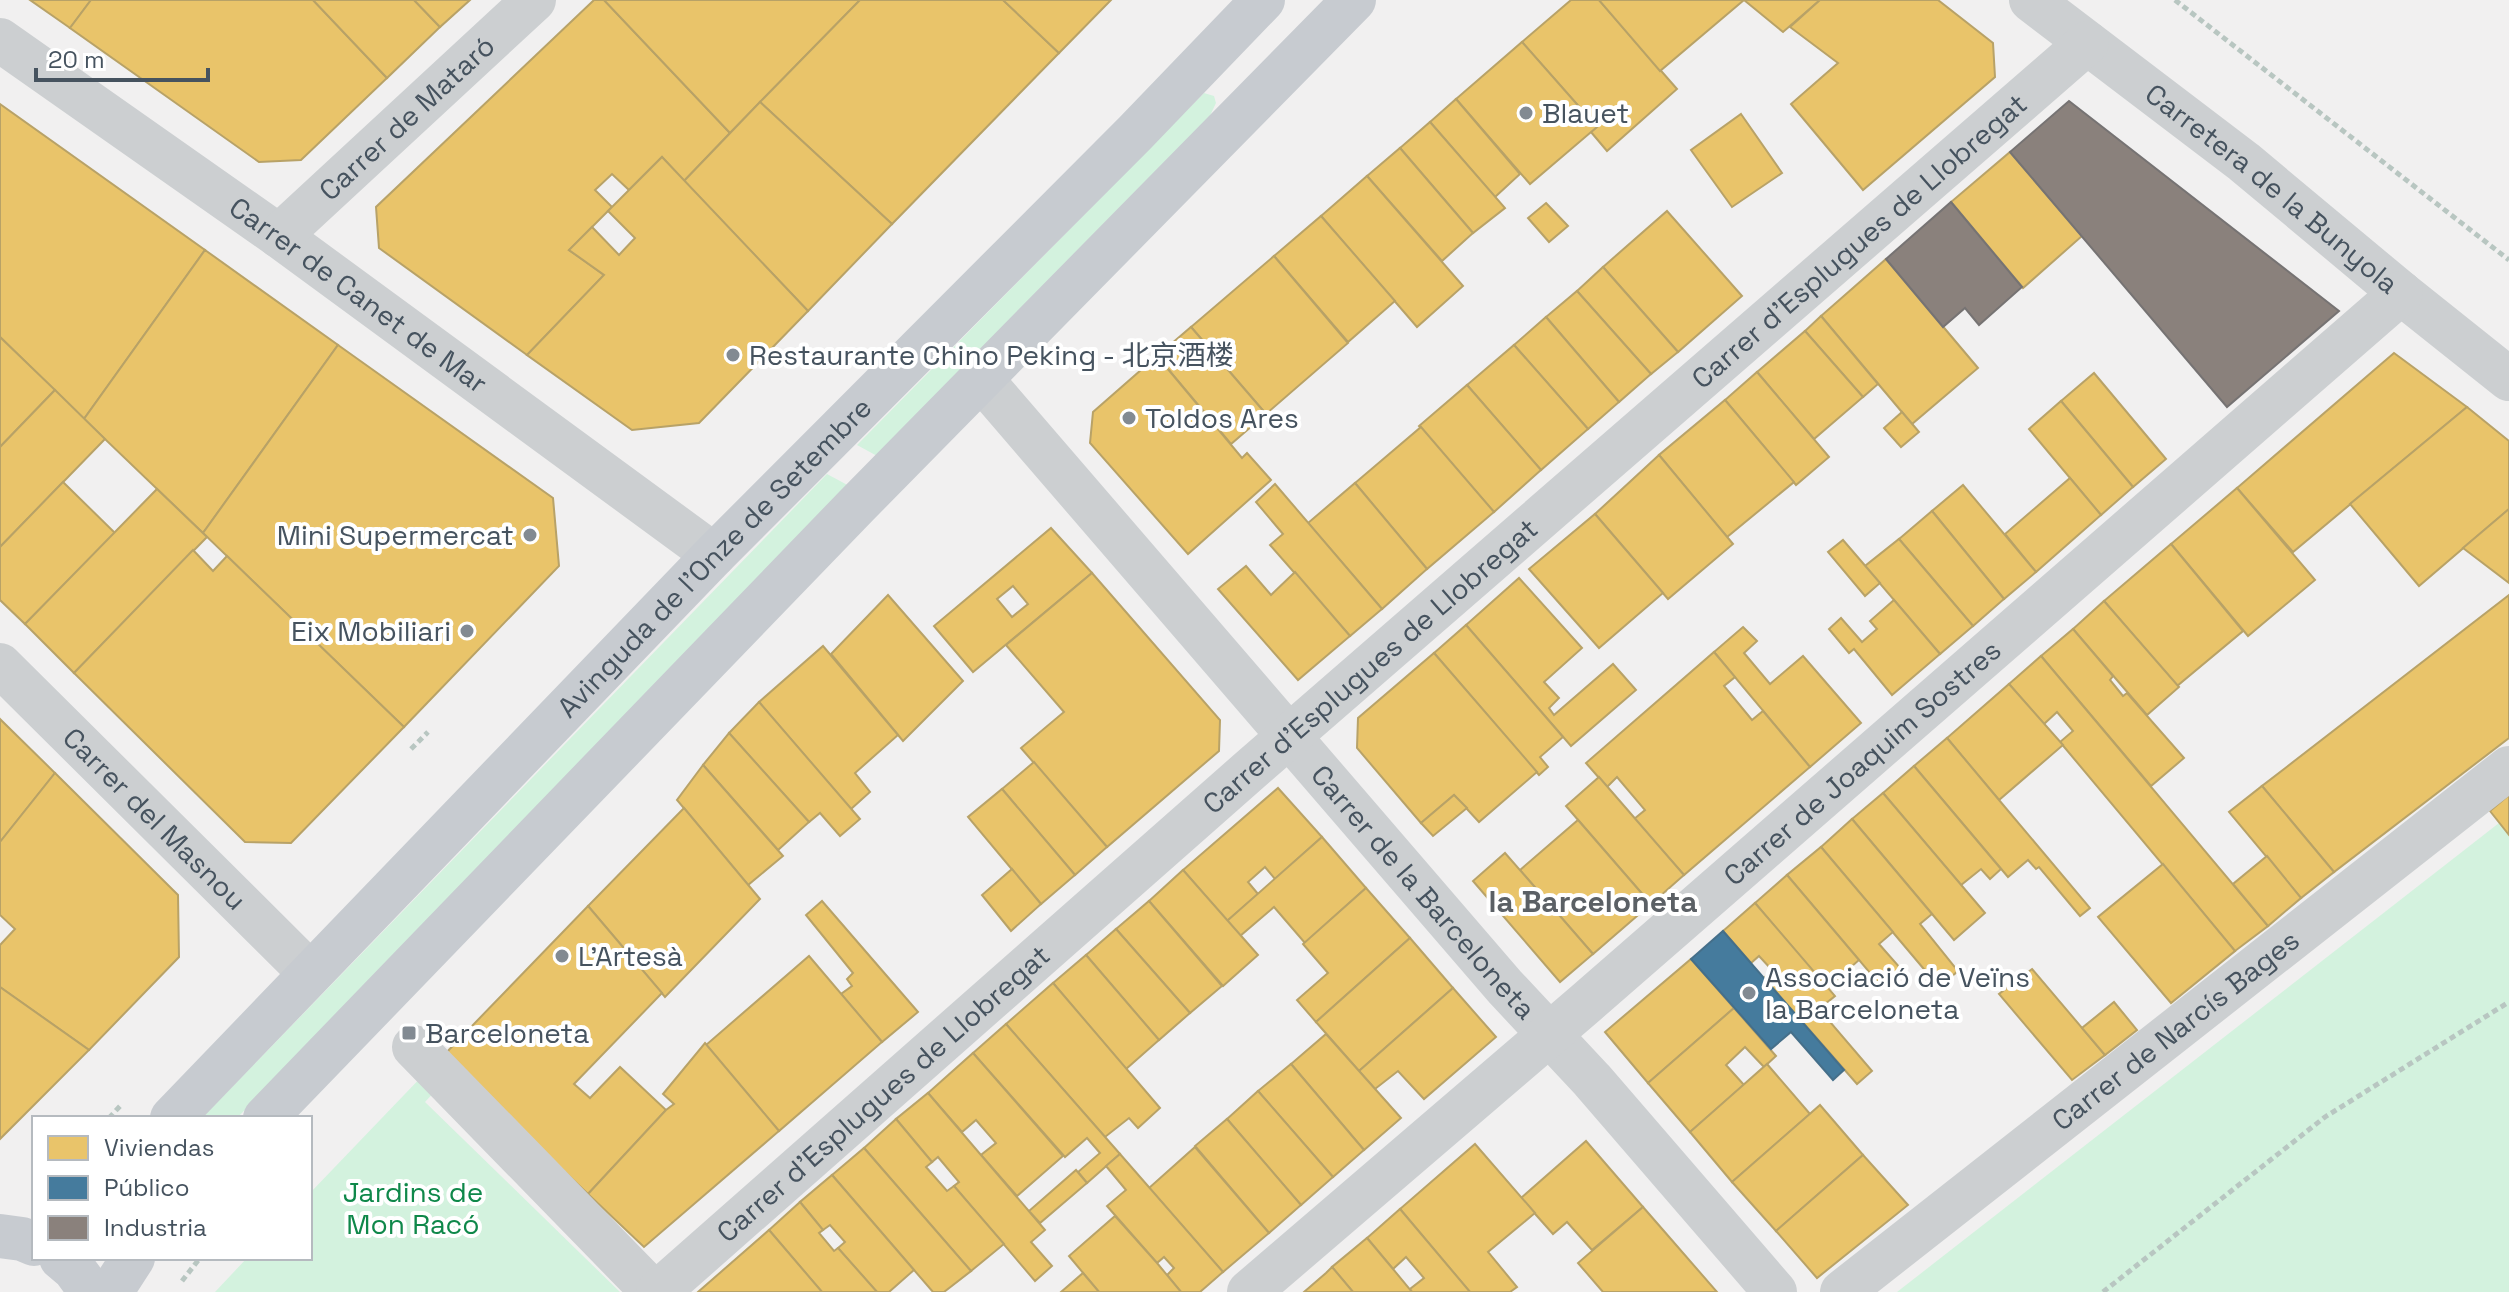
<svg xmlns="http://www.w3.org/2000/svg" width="2509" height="1292" viewBox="0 0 2509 1292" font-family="'Space Grotesk','Noto Sans SC',sans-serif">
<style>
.green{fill:#d3f2de}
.homes{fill:#e9c46a;stroke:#b8a267;stroke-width:2;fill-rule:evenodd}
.public{fill:#457b9d;stroke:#456f8a;stroke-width:2}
.industry{fill:#8a817c;stroke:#767373;stroke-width:2}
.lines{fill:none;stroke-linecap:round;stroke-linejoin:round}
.path{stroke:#b8c6c1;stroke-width:5;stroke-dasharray:6 4;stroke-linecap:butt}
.minor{stroke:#cccfd1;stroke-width:44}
.major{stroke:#c7cbd0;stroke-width:44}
.poi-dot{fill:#828a92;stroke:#fff;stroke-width:3}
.labels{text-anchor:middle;stroke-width:8;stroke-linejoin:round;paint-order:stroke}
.poi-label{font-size:28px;fill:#46535f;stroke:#fff;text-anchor:start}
.street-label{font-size:28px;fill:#46535f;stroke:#fff}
.park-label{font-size:28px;fill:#0f884a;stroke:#fff}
.neighbourhood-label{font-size:30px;font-weight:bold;fill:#5b6065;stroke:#fff}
</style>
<rect width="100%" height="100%" fill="#f1f0f0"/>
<g class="green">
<polygon points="1204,93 1214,96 1216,103 1207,122 879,457 857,445"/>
<polygon points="827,474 853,488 237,1118 202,1118"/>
<polygon points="2499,823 2509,835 2509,1292 1897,1292"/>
<polygon points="427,1071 439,1087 425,1102 620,1292 215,1292 247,1258 310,1258 310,1193"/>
</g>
<g class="homes">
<polygon points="30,0 91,0 70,28"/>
<polygon points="91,0 313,0 387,78 301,160 259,162 70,28"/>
<polygon points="313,0 414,0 440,27 387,78"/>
<polygon points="414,0 470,0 440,27"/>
<polygon points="594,0 604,0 730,133 684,181 662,157 629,190 612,174 595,190 612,207 569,250 604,275 527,355 379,248 376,207"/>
<polygon points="604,0 860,0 730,133"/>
<polygon points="860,0 1003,0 1059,53 892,224 760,102"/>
<polygon points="1003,0 1111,0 1059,53"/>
<polygon points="1571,0 1599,0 1677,89 1607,151 1591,132 1597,127 1522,42"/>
<polygon points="1599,0 1820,0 1783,32 1744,0 1660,71"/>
<polygon points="1820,0 1938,0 1993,43 1995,77 1863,190 1791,104 1838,63 1790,27"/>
<polygon points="1522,42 1597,127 1530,184 1456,99"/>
<polygon points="1456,99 1520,174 1495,197 1430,122"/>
<polygon points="760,102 892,224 808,311 684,181"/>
<polygon points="0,104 205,250 84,419 0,337"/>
<polygon points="1741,114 1782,173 1732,207 1691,150"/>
<polygon points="1430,122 1505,208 1473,233 1400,148"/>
<polygon points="1400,148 1473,233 1442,261 1367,176"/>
<polygon points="2010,152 2082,236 2023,288 1951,202"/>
<polygon points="662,157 808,311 699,423 632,430 527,355 604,275 569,250 592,227 619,255 635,238 608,211"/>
<polygon points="1367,176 1463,286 1417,327 1321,216"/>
<polygon points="1546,203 1568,226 1549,242 1528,218"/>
<polygon points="1667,211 1742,296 1678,352 1603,267"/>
<polygon points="1321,216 1395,301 1348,342 1274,256"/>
<polygon points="205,250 338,345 203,533 84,419"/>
<polygon points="1274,256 1348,343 1266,414 1191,327"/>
<polygon points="1886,259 1978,368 1912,424 1821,316"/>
<polygon points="1603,267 1678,352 1651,374 1577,291"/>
<polygon points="1577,291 1651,374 1619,402 1546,317"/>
<polygon points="1821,316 1878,384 1863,397 1805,331"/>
<polygon points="1546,317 1619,402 1588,429 1514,345"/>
<polygon points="1191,327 1266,414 1231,444 1157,356"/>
<polygon points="1805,331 1863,397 1814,439 1757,372"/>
<polygon points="0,337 55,390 0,447"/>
<polygon points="338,345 553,498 559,566 404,727 203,533"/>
<polygon points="1514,345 1588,429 1541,470 1467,385"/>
<polygon points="2394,353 2467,407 2293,552 2237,488"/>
<polygon points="1157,356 1242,458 1247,453 1271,480 1188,554 1090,443 1093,412"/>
<polygon points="1757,372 1829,457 1796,485 1725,400"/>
<polygon points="2094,373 2166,459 2133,487 2061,401"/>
<polygon points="1467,385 1541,470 1494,512 1419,426"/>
<polygon points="55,390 105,439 0,547 0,447"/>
<polygon points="1725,400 1794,482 1727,537 1659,455"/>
<polygon points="2061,401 2133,487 2101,515 2029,429"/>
<polygon points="2467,407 2509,441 2509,509 2419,586 2350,504"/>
<polygon points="1902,412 1919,432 1901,447 1884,428"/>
<polygon points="1421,427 1494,512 1427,569 1355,483"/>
<polygon points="1659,455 1733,544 1668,599 1595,514"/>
<polygon points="2070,478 2101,515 2036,572 2005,534"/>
<polygon points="63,482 115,533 25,624 0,600 0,547"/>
<polygon points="1355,483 1427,569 1382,609 1308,523"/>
<polygon points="1275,484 1382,609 1350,636 1270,545 1283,534 1256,502"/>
<polygon points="1963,485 2036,572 2004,599 1932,511"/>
<polygon points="2237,488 2315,580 2248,636 2171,544"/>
<polygon points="157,489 207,537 74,673 25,624"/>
<polygon points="2509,509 2509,583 2463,548"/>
<polygon points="1932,511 2004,599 1973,626 1899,539"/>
<polygon points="1595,514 1663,593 1599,648 1529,569"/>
<path d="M 1051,528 L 1092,573 L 973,672 L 934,626 ZM 1013,586 L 1028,604 L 1012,617 L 997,599 Z"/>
<polygon points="1899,539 1973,626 1940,654 1865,566"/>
<polygon points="1843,540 1880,583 1865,596 1828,552"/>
<polygon points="2171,544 2243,631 2177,686 2104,601"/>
<polygon points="193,550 213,571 227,556 404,727 291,843 245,842 74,673"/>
<polygon points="1246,566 1271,595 1295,572 1350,636 1298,680 1218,589"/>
<polygon points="1092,573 1220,720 1219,751 1107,847 1021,748 1064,712 1006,645"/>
<polygon points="1519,578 1582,648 1544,682 1559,698 1549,708 1554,715 1613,664 1636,690 1571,746 1466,625"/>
<polygon points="888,595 963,681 903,741 831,654"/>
<polygon points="2509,595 2509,738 2334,872 2262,786"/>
<polygon points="1894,600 1940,654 1892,695 1854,649 1849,653 1829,629 1841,618 1862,642 1877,629 1870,621"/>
<polygon points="2104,601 2179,687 2147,715 2073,629"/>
<polygon points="1466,625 1563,737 1540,757 1548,767 1539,775 1434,653"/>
<polygon points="1743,627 1757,641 1744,653 1770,684 1803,656 1861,723 1810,767 1714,652"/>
<polygon points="2073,629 2113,676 2110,680 2123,696 2127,693 2184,758 2151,786 2041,656"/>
<polygon points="823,646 898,735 855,773 870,792 851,809 759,702"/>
<polygon points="1714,652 1735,677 1724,686 1752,720 1763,711 1810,767 1684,875 1634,819 1645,810 1617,777 1607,787 1586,763"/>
<polygon points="1434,653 1537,772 1479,822 1454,795 1421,823 1357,748 1358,718"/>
<polygon points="2041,656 2268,926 2235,951 2060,742 2073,731 2057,712 2044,724 2009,684"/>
<polygon points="2009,684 2063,745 1999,800 1947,738"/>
<polygon points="759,702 860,819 840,836 820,813 809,822 729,733"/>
<polygon points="0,719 55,773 0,842"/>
<polygon points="729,733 809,822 778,850 703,765"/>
<polygon points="1947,738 1999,800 2090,908 2080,916 2039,867 2036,869 2028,860 2008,877 1914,766"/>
<polygon points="1034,762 1107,847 1075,875 1002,789"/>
<polygon points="703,765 783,856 748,885 677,800"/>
<polygon points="1914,766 2001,869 1990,879 1981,869 1961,885 1883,793"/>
<polygon points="55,773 178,895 179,957 89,1050 0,987 0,945 15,929 0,915 0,842"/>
<polygon points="1599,777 1684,875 1651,904 1566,806"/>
<polygon points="2262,786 2334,872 2301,898 2229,812"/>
<polygon points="1278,788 1322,837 1275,879 1265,867 1248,882 1258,894 1227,921 1183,870"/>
<polygon points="1002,789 1075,875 1041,904 968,817"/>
<polygon points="1883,793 1985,913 1954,940 1852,819"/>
<polygon points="1454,795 1467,808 1433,836 1421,823"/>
<polygon points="2509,795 2509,835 2490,811"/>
<polygon points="684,808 760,899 665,997 588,906"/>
<polygon points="1852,819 1932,914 1920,924 1958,971 1939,987 1821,847"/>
<polygon points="1578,820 1651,904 1593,954 1520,870"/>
<polygon points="1322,837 1366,888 1305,943 1274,907 1240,936 1227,921"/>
<polygon points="1821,847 1893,932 1879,944 1902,970 1881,986 1787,875"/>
<polygon points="1505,853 1593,954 1560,982 1473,881"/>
<polygon points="2267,856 2301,898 2268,926 2233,884"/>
<polygon points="2163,864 2235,951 2171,1003 2098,917"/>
<polygon points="1012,869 1041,904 1011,931 982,895"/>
<polygon points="1183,870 1258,955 1223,986 1149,901"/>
<polygon points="1787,875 1859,960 1827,988 1755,903"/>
<polygon points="1366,888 1410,938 1316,1022 1297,1000 1328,973 1303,944"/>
<polygon points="822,901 918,1012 882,1042 841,994 852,986 847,979 853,973 806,915"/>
<polygon points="1149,901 1222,986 1190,1013 1116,929"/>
<polygon points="1755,903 1835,996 1819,1009 1872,1071 1857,1084 1764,978 1772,970 1759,956 1751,963 1723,931"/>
<polygon points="588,906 662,993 574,1084 590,1098 620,1067 666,1110 588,1194 443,1056"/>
<polygon points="1116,929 1190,1013 1159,1040 1086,955"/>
<polygon points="1410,938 1453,988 1359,1071 1316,1022"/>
<polygon points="1086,955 1159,1040 1126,1069 1053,983"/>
<polygon points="809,956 882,1042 779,1131 706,1045"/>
<polygon points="1691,959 1734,1008 1648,1083 1605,1032"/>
<polygon points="2032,969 2105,1055 2072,1080 1999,994"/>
<polygon points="1053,983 1160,1108 1138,1128 1129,1118 1105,1137 1006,1024"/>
<polygon points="0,987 89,1050 0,1139"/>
<polygon points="1453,988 1496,1037 1424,1099 1398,1071 1375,1089 1359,1071"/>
<polygon points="2114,1002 2137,1030 2105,1055 2082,1028"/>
<polygon points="1734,1008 1776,1056 1764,1067 1745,1047 1726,1065 1744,1085 1690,1132 1648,1083"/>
<polygon points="1006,1024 1120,1154 1087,1183 1078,1172 1100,1153 1087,1138 1065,1157 973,1053"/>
<polygon points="1326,1034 1401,1118 1364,1150 1291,1064"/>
<polygon points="705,1043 779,1131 644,1247 588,1194 666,1110 674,1104 663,1094"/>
<polygon points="973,1053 1063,1156 1017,1196 981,1155 996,1143 976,1120 962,1132 928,1093"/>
<polygon points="1291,1064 1364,1150 1333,1177 1258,1091"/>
<polygon points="1767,1064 1810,1114 1732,1182 1690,1132"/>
<polygon points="1258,1091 1333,1177 1301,1205 1227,1119"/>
<polygon points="928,1093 1045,1230 1031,1242 1052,1266 1035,1281 954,1186 959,1182 938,1157 932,1162 896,1119"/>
<polygon points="1820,1105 1863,1155 1776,1231 1732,1182"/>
<polygon points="896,1119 932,1162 926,1167 947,1191 954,1186 1004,1244 971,1271 864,1148"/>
<polygon points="1227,1119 1301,1205 1269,1233 1195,1146"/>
<polygon points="1586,1141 1643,1207 1592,1250 1567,1222 1553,1234 1521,1198"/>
<polygon points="1475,1144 1535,1213 1488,1252 1517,1287 1510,1292 1470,1292 1400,1209"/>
<polygon points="1195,1147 1269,1233 1223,1272 1149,1188"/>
<polygon points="864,1148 971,1271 944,1292 933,1292 832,1175"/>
<polygon points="1120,1154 1223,1272 1200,1292 1181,1292 1167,1275 1174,1268 1164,1257 1157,1263 1107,1206 1126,1190 1106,1166"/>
<polygon points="1863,1155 1908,1205 1817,1278 1776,1231"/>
<polygon points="1076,1170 1087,1183 1040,1223 1029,1211"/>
<polygon points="832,1175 914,1270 889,1292 877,1292 838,1248 845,1242 830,1225 823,1230 800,1202"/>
<polygon points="800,1202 823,1230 819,1233 834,1251 838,1248 877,1292 822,1292 769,1230"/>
<polygon points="1643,1207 1670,1238 1717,1292 1603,1292 1578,1263"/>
<polygon points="1400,1209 1470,1292 1412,1292 1410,1289 1424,1278 1406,1257 1393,1269 1367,1238"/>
<polygon points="1115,1216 1157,1263 1181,1292 1099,1292 1069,1256"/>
<polygon points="769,1230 822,1292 698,1292"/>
<polygon points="1367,1238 1393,1269 1412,1292 1353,1292 1332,1267"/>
<polygon points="1332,1267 1353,1292 1304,1292 1326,1273"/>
<polygon points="1083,1273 1099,1292 1061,1292"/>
</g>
<polygon class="public" points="1723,931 1844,1070 1833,1080 1791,1032 1771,1049 1691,959"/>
<g class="industry">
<polygon points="2069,101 2339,311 2227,407 2010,152"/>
<polygon points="1951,202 2022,287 1979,325 1965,308 1943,327 1886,259"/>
</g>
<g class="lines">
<g class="path">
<polyline points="2175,0 2509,260"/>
<polyline points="411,749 428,732"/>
<polyline points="109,1118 122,1104"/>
<polyline points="182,1281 200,1258"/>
<polyline points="2103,1292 2325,1117 2509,1002"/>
</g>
<g class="minor">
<path id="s1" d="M 2031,0 L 2244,162 L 2401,293 L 2509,379"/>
<path id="s2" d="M 0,40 L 279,236 L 714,555"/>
<path id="s3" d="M 279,236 L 534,0"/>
<path id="s4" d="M 982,380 L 1505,987 L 1592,1080 L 1775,1292"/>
<path id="s5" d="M 0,665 L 310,973"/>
<polyline points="414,1047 653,1292"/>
<path id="s6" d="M 658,1292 L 1250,770 L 2087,43"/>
<path id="s7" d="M 1249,1292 L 1586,1003 L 2401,293"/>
<path id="s8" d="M 1842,1292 L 2509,768"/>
</g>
<g class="major">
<path id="s9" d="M 172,1118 L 714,555 L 1135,133 L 1263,0"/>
<polyline points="265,1118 858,504 1354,0"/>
<polyline points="0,1236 22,1239 34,1244"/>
<polyline points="61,1258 74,1269 91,1292"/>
<polyline points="111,1292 133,1258"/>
</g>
</g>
<g class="poi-dot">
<circle cx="1526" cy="113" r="8"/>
<circle cx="733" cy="355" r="8"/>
<circle cx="1129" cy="418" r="8"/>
<circle cx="530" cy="535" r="8"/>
<circle cx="467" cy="631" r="8"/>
<circle cx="562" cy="956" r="8"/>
<circle cx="1749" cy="993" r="8"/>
<rect x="401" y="1025" width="16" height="16" rx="4"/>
</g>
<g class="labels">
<g class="poi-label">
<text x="1542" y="123">Blauet</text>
<text x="749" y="365">Restaurante Chino Peking - 北京酒楼</text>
<text x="1145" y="428">Toldos Ares</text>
<text x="514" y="545" text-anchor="end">Mini Supermercat</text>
<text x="451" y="641" text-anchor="end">Eix Mobiliari</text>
<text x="578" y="966">L'Artesà</text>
<text x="1765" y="987">Associació de Veïns<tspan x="1765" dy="32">la Barceloneta</tspan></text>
<text x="425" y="1043">Barceloneta</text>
</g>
<g class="street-label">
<text dy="10" stroke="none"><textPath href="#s3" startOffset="174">Carrer de Mataró</textPath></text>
<text dy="10" stroke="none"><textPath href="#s1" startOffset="306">Carretera de la Bunyola</textPath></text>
<text dy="10" stroke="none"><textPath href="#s6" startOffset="1596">Carrer d'Esplugues de Llobregat</textPath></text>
<text dy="10" stroke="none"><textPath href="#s2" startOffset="440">Carrer de Canet de Mar</textPath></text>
<text dy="10" stroke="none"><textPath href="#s9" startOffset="780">Avinguda de l'Onze de Setembre</textPath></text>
<text dy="10" stroke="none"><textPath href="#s6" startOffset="948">Carrer d'Esplugues de Llobregat</textPath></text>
<text dy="10" stroke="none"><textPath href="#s7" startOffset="810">Carrer de Joaquim Sostres</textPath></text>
<text dy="10" stroke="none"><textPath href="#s5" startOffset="218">Carrer del Masnou</textPath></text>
<text dy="10" stroke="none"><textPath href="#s4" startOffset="676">Carrer de la Barceloneta</textPath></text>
<text dy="10" stroke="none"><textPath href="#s8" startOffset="424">Carrer de Narcís Bages</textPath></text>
<text dy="10" stroke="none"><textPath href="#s6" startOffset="300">Carrer d'Esplugues de Llobregat</textPath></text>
</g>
<g class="park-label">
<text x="413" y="1202">Jardins de<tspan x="413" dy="32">Mon Racó</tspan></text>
</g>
<g class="neighbourhood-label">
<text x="1593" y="912">la Barceloneta</text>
</g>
</g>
<rect x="32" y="1116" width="280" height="144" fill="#ffffff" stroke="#b5babf" stroke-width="2"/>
<rect x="48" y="1136" width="40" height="24" fill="#e9c46a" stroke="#b5babf" stroke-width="2"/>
<text x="104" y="1156" font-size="24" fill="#46535f">Viviendas</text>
<rect x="48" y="1176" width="40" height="24" fill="#457b9d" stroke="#b5babf" stroke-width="2"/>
<text x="104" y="1196" font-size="24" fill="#46535f">Público</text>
<rect x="48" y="1216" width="40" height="24" fill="#8a817c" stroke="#b5babf" stroke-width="2"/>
<text x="104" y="1236" font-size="24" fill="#46535f">Industria</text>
<path d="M36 68v12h172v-12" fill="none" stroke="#46535f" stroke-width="4"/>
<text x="48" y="68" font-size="24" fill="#46535f" stroke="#ffffff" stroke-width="6" paint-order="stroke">20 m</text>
</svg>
